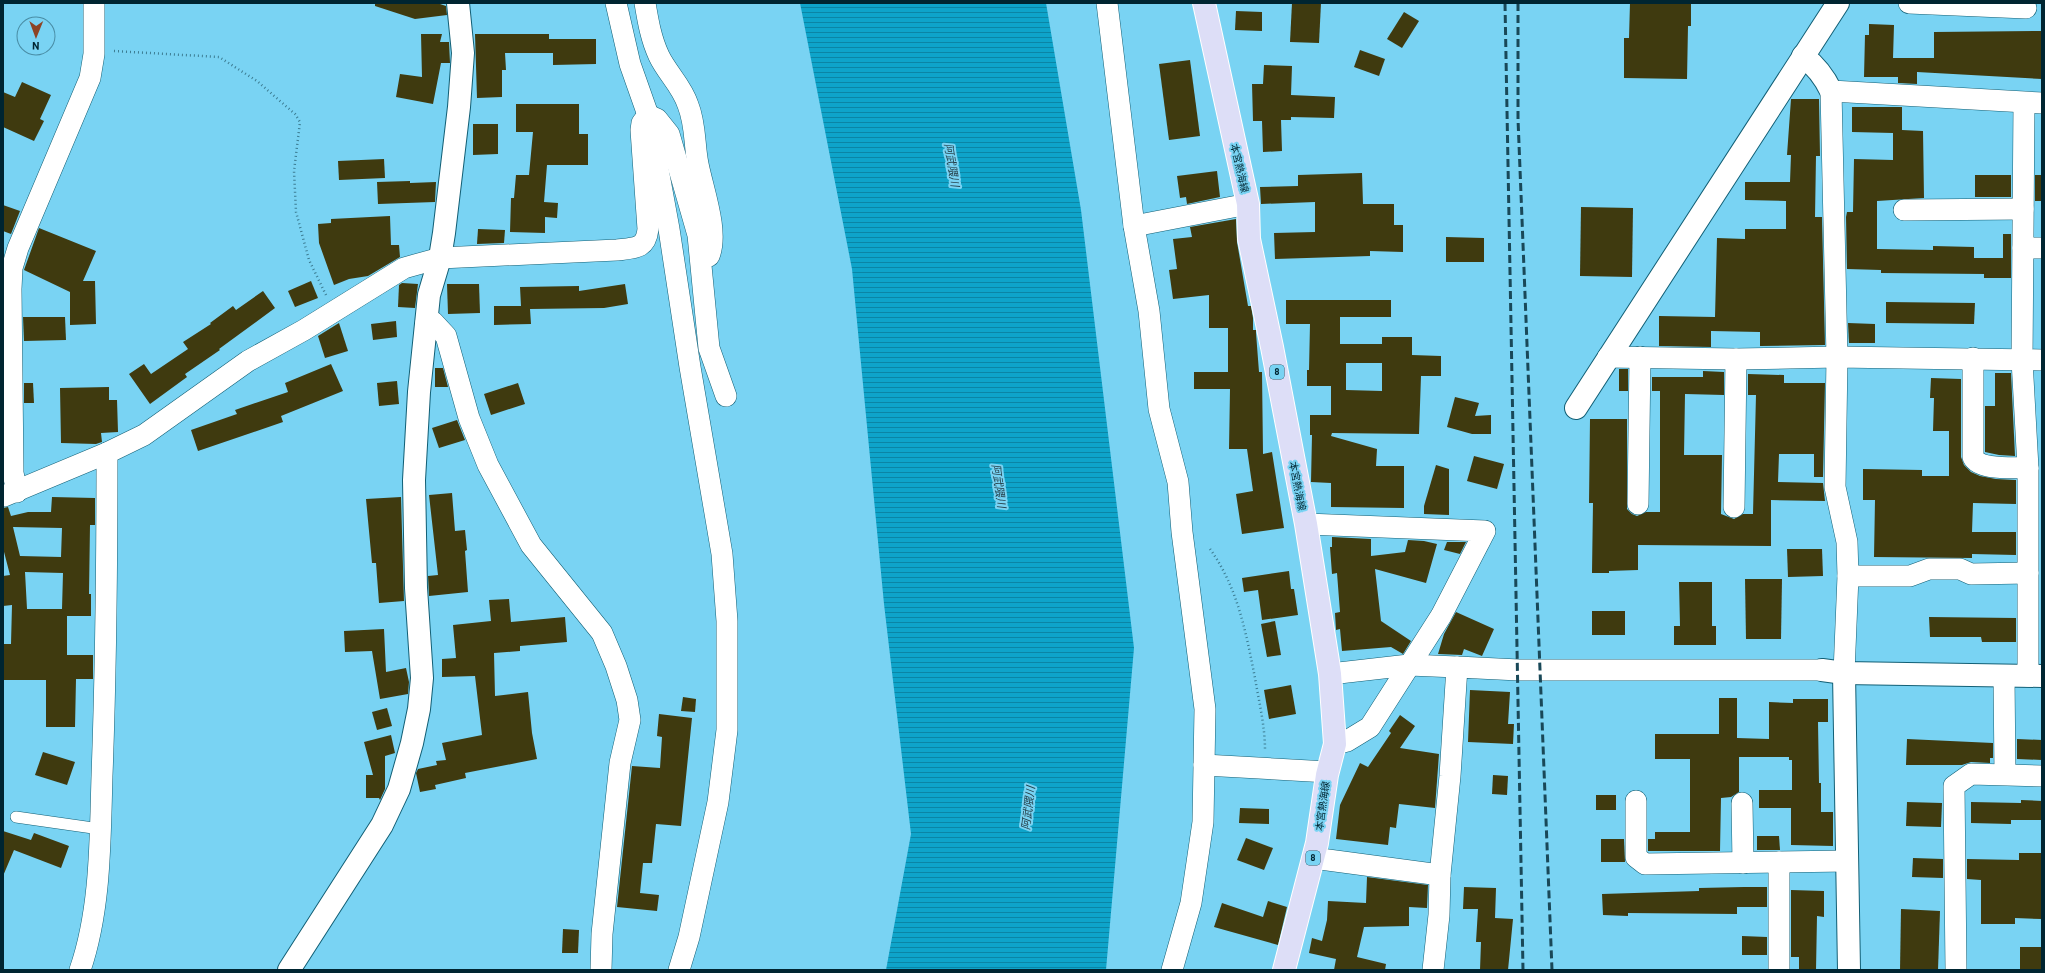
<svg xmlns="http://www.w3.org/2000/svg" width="2045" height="973" viewBox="0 0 2045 973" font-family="Barlow,'Noto Sans JP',sans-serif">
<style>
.water{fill:url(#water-rules)}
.building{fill:#3f3a0f;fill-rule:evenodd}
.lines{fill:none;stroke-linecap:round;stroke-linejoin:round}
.lane-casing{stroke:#125f75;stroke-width:12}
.street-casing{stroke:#125f75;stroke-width:22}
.secondary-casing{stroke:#125f75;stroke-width:24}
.primary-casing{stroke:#fff;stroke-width:24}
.path{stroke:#3c7c92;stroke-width:2.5;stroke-dasharray:1 3;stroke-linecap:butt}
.lane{stroke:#fff;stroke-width:11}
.street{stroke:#fff;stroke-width:21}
.secondary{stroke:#fff;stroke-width:22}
.primary{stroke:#dddef7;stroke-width:22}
.rail{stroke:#194858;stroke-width:3;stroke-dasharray:8 4;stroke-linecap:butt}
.labels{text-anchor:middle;stroke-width:4;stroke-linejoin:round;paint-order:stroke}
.shield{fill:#79d3f3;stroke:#24596b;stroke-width:1}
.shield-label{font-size:9px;font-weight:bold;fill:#002531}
.street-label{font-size:10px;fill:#002531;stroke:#79d3f3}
.water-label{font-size:11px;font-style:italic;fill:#253f49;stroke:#79d3f3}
</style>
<defs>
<pattern id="water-rules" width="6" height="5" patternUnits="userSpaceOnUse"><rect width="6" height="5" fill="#0ea4ca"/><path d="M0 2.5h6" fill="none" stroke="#0b85a5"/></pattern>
</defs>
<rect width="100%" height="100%" fill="#79d3f3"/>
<polygon class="water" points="800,3 1046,3 1081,210 1134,648 1106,970 886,970 911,834 884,604 852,269"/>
<g class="building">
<polygon points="375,3 437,3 446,6 447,15 415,19 375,6"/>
<polygon points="1292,3 1321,3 1319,43 1290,42"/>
<polygon points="1630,3 1691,3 1691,26 1688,26 1687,79 1624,78 1624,38 1629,38"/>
<polygon points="1236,11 1262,12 1262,31 1235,30"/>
<polygon points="1404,12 1419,21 1402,48 1387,39"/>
<polygon points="1869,24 1894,25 1893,58 1934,58 1934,32 2042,31 2042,79 1917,72 1917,84 1898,83 1898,77 1864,77 1865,35 1869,35"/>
<polygon points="421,34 442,34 440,42 449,42 450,63 441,63 433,104 396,97 400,74 422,77"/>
<polygon points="475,34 549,34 549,39 596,39 596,64 553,65 553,53 505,53 506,70 502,70 502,97 477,98"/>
<polygon points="1360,50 1385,59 1379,76 1354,67"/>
<polygon points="1190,60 1200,136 1169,140 1159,64"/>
<polygon points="1264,65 1292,66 1291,95 1335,97 1334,118 1291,117 1291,120 1281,120 1282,151 1263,152 1262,121 1253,121 1252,84 1263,84"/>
<polygon points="22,82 51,95 40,119 44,121 34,141 3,127 3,92 15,97"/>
<polygon points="1791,99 1819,99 1820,156 1816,156 1815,217 1822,217 1825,345 1760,346 1760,332 1711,331 1711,347 1659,346 1659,316 1715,317 1717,238 1745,239 1745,229 1786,229 1786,201 1745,200 1745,182 1790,182 1791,155 1787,155"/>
<polygon points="516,104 579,104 579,134 588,134 588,165 547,165 544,202 558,203 557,218 545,217 545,233 510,232 511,198 514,198 516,175 529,175 533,132 516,132"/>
<polygon points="1852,107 1902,107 1902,130 1923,131 1924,198 1877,201 1877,249 1933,250 1933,246 1974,247 1974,258 2003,258 2003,234 2011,234 2011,278 1984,278 1984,274 1881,273 1881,270 1847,269 1846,217 1847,212 1853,212 1854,159 1893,160 1893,133 1852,132"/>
<polygon points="473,124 498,124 498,154 473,155"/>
<polygon points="384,159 385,178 339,180 338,161"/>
<polygon points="1217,171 1220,197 1187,204 1186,197 1180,198 1177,176"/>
<polygon points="1362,173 1363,204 1394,204 1394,225 1403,225 1403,252 1370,251 1370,256 1275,259 1274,233 1315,232 1315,202 1261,204 1260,187 1298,186 1298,175"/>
<rect x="1975" y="175" width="36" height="22"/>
<rect x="2035" y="175" width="7" height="26"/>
<polygon points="410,181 410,183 436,182 435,202 378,204 377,182"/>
<polygon points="3,205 20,211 11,234 3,231"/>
<polygon points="1581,207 1633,208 1632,277 1580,276"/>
<polygon points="390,216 391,245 399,245 400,257 368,276 349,279 334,285 319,243 318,224 331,223 331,219"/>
<polygon points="1236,219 1237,242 1248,306 1251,306 1253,318 1253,330 1256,330 1256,333 1259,372 1262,372 1263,454 1272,452 1284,528 1242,534 1236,494 1253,491 1247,449 1229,449 1230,389 1194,389 1194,372 1228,372 1228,328 1209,328 1209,295 1173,299 1169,270 1177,269 1173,239 1192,237 1190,227"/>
<polygon points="39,228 96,251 83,281 95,281 96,324 70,325 70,292 24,270"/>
<polygon points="478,229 505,230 504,243 477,244"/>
<polygon points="1446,237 1484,238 1484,262 1446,262"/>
<polygon points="311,281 318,298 295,307 288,291"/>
<polygon points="402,283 418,284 415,308 398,307 399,285"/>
<polygon points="447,284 479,284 480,313 448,314"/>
<polygon points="625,284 628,304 604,308 530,309 531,324 494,325 494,306 521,306 520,287 579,286 579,291"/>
<polygon points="263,291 275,308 219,349 220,350 185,374 187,377 150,404 129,374 144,364 151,374 188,349 183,342 211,324 210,323 233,306 236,310"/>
<path d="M 1286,300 L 1391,300 L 1391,317 L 1340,317 L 1340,344 L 1382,344 L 1382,337 L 1412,337 L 1412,355 L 1441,356 L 1441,376 L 1421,376 L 1419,434 L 1332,433 L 1331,436 L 1377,449 L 1376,466 L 1404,466 L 1404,508 L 1331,507 L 1331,483 L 1311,482 L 1312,435 L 1310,435 L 1310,415 L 1331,415 L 1331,386 L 1307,386 L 1307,370 L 1309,370 L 1310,324 L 1286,324 ZM 1346,363 L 1382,363 L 1382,391 L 1346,390 Z"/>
<polygon points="1886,302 1975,303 1974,324 1886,323"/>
<polygon points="23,317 65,317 66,340 24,341"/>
<polygon points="396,321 397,337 373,340 371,324"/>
<polygon points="339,323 348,351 325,358 318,336"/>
<polygon points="1848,323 1875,324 1875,343 1849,343"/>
<polygon points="331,364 343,391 281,416 283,422 198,451 191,430 237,414 235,410 288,392 285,383"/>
<polygon points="435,368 443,368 448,387 435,387"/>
<rect x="1619" y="369" width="9" height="22"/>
<polygon points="1703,371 1724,372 1724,395 1685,394 1684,455 1722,455 1721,514 1734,519 1743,514 1753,514 1756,395 1748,395 1748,374 1784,375 1784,383 1825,383 1823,477 1814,477 1814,454 1779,454 1778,482 1823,483 1825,501 1771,500 1771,546 1638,545 1638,570 1609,571 1609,573 1592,573 1593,503 1589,503 1590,419 1627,419 1627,509 1632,514 1637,516 1646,512 1660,512 1660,391 1652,391 1652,377 1703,377"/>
<polygon points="1995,373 2011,373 2015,456 1999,455 1985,452 1985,406 1995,406"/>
<polygon points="1931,378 1961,379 1961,457 1964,465 1971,472 1980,476 1996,479 2016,480 2016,504 1973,503 1972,532 2016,532 2016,555 1972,554 1972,558 1874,557 1875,500 1863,500 1863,469 1922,470 1922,476 1949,476 1949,431 1933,431 1934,398 1930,398"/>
<polygon points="397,381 399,404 379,406 377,383"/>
<polygon points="24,383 33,383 34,403 24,403"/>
<polygon points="518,383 525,404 491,415 484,394"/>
<polygon points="109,387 109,400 117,400 118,432 101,433 102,442 96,444 61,443 60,388"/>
<polygon points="1455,397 1479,403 1475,416 1491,415 1491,434 1472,434 1447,427"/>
<polygon points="457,420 465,440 439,448 432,428"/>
<polygon points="1474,456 1504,464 1497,489 1467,481"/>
<polygon points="1436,465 1449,469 1449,515 1424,514 1424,506"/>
<polygon points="452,493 455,531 465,530 467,550 465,551 468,592 429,596 428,576 438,575 429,495"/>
<path d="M 52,497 L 95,498 L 95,525 L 90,525 L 89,594 L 91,594 L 91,616 L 67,616 L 67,655 L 93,655 L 93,679 L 76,679 L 75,727 L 46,727 L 46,680 L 3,680 L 3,644 L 11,644 L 12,605 L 3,606 L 3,576 L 10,575 L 3,548 L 3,508 L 8,507 L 11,516 L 28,512 L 51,512 ZM 13,527 L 62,528 L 61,557 L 20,556 ZM 25,572 L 63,573 L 62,609 L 27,609 Z"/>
<polygon points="401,497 404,601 379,603 376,563 372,563 366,499"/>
<polygon points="1332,537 1371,539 1371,556 1405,552 1408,540 1424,541 1437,544 1426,583 1375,569 1381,621 1411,641 1403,654 1391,647 1342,651 1340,629 1336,630 1335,613 1340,612 1337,573 1332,574 1330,547 1332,547"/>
<polygon points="1447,542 1466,542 1460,554 1444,550"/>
<polygon points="1787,549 1822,549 1823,576 1788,577"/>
<polygon points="1289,571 1291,589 1294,589 1298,615 1262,620 1258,590 1244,592 1242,578"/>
<polygon points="1745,579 1782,579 1781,639 1746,639"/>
<polygon points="1679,582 1712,582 1712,626 1716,626 1716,645 1674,645 1674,626 1680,626"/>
<polygon points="509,599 511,622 565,617 567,642 520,646 520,651 494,653 495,696 528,692 532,733 537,759 465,773 466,778 435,785 436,789 420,792 416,773 418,769 437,765 436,761 446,760 442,743 482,735 475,676 442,677 442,659 456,658 453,625 491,621 489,600"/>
<rect x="1592" y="611" width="33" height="24"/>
<polygon points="1456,612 1494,629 1482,656 1464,649 1462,655 1438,654 1444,634"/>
<polygon points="1929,617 2016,618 2016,642 1982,642 1981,637 1930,637"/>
<polygon points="1275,621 1281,655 1267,657 1261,624"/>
<polygon points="384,629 386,672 406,668 409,682 408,694 380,699 372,651 345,652 344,631"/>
<polygon points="1291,685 1296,714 1269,719 1264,690"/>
<polygon points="1470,690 1510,692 1508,724 1514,724 1513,744 1468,742"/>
<polygon points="683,697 696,699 695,712 681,711"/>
<polygon points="1719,698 1737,698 1737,738 1769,739 1769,702 1793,703 1793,699 1828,699 1828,722 1818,722 1819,783 1821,783 1821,812 1833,812 1833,846 1791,845 1791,808 1759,808 1759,790 1792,790 1792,760 1789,760 1789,757 1739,757 1739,792 1731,797 1721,798 1720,851 1648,851 1648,839 1655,839 1655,832 1690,832 1690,759 1655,759 1655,734 1719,734"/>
<polygon points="387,708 392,726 377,730 372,712"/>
<polygon points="659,714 692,718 681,826 656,824 652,863 643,863 640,893 659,895 657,911 617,907 632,766 660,768 662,737 657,736"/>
<polygon points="1400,715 1415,726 1400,748 1439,754 1435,808 1399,804 1396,828 1390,827 1388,845 1336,839 1340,805 1360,763 1368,767 1391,733 1389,731"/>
<polygon points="391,735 395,753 385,756 385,789 380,800 379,798 366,798 366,775 373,775 364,742"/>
<polygon points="1907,739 1993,743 1993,758 1990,758 1990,763 1971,762 1962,765 1906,765"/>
<polygon points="2017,739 2042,740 2042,760 2017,759"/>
<polygon points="43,752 75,762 67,785 35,775"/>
<polygon points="1493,775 1508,776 1507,795 1492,794"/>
<rect x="1596" y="795" width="20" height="15"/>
<polygon points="2021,800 2042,801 2042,820 2011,820 2011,824 1971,823 1971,802 2021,803"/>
<polygon points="1907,802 1942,803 1941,827 1906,826"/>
<polygon points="1240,808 1269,809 1269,824 1239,823"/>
<polygon points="3,831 31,840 34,833 69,846 61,868 14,850 3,876"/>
<polygon points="1757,836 1779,836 1780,850 1757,850"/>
<polygon points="1246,838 1273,848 1264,870 1237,860"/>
<polygon points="1601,839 1624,839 1625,862 1601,862"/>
<polygon points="2019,853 2042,853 2042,919 2015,918 2015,924 1981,924 1981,880 1967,879 1967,859 2019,860"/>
<polygon points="1913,858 1943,859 1943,878 1912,877"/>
<polygon points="1367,877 1428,885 1427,908 1409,907 1409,926 1364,927 1357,957 1386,964 1385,970 1334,970 1336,959 1309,953 1312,938 1322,941 1327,920 1328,901 1366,903"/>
<polygon points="1464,887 1496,888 1495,918 1513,919 1508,970 1480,970 1481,942 1476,942 1478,909 1463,909"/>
<polygon points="1744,887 1767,887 1767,907 1737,907 1737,914 1628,913 1628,916 1603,915 1602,894 1699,891 1699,888"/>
<polygon points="1791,890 1824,891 1824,917 1817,916 1816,970 1799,970 1799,957 1791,957"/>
<polygon points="1268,901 1287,907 1278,945 1214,927 1222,903 1263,917"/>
<polygon points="1901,909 1940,911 1938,970 1900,970"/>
<polygon points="563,929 579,930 578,953 562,953"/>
<polygon points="1742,936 1767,937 1767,955 1742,955"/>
<rect x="2020" y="947" width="22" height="23"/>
</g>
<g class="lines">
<defs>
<polyline id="lane" points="16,817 100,829"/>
<g id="street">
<polyline points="616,3 630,64 648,115 669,229 690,367 722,554 727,621 727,730 718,802 689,937 679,970"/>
<path d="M 645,3 C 648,21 651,39 659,56 C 667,73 682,86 688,105 C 696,125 694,144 698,164 C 703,190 719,232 709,256"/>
<polyline points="1107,3 1134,226 1149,311 1159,409 1178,482 1182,532 1205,709 1203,822 1191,903 1172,970"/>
<polyline points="1909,3 2026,8"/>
<polyline points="2024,103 2022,360 2028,468 2028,676"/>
<polyline points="1904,210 2023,209"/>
<polyline points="1134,226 1248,204"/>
<polyline points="2023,248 2042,248"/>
<polyline points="426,323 433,322 446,336 469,418 488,465 531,545 602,633 616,666 627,700 630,720 620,763 602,934 601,970"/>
<polyline points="1608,357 1736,359 1837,357 2042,360"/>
<path d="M 1973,358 L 1973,457 C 1980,471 2014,467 2028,468"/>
<polyline points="17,492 13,473 11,289 12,268 18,248 90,78 94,54 94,3"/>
<polyline points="4,496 107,453"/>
<polyline points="1638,504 1640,357"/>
<polyline points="1734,507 1736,359"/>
<polyline points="1306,524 1485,531 1441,616 1370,727 1347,741 1335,744"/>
<polyline points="1848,576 1910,576 1929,569 1960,569 1971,574 2028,573"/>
<polyline points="1844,673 1848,576 1847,542 1835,487 1837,357 1831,91 2042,103"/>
<polyline points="1330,674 1409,665 1457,667"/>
<polyline points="2004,676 2005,774"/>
<polyline points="1204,765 1328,772"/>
<polyline points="1636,801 1636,857 1645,864 1847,861"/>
<polyline points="1742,803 1743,863"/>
<polyline points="1313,858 1440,875"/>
<polyline points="1779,862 1779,970"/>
<path d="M 80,970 C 101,909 100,840 102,776 C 106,668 107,560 107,453 L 144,435 L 248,361 L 304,330 L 404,268 L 440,258 L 617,250 C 635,248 646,249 648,229 L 641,130 L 642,123 L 648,115 L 657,119 L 669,134 L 698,235 L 709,348 L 726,396"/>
<polyline points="1433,970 1439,915 1440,875 1450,776 1457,667 1519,670 1822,670"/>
<polyline points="1956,970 1954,786 1971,774 2042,776"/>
</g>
<g id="secondary">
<path d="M 1803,56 C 1816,66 1824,76 1831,91"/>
<polyline points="1576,408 1838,3"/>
<polyline points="1822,670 1844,673 2042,676"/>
<polyline points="1844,673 1849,970"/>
<polyline points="289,970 382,825 399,789 412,743 419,709 422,678 416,588 414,480 419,392 429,295 440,258 444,233 459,107 463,53 458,3"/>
</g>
<polyline id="primary" points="1204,3 1248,204 1249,239 1272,347 1306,524 1330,674 1335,744 1327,775 1317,843 1284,970"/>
</defs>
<use href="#lane" class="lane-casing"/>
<use href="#street" class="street-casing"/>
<use href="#secondary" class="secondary-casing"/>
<use href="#primary" class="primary-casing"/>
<g class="path">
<polyline points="114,51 219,57 257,81 295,114 300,122 294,171 296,212 309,260 326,295"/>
<path d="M 1210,549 C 1238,588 1246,633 1255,678 C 1259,702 1265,726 1265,750"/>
</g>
<use href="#lane" class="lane"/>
<use href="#street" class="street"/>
<use href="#secondary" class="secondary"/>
<use href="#primary" class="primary"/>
<g class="rail">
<polyline points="1505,3 1523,970"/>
<polyline points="1518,3 1518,119 1552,970"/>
</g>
</g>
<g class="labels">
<g class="shield">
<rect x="1270" y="365" width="14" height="14" rx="3"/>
<rect x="1306" y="851" width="14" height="14" rx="3"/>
</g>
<g class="shield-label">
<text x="1277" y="375">8</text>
<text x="1313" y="861">8</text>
</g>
<g class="street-label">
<text transform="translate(1240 168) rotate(77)" y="4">本宮熱海線</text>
<text transform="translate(1298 486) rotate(79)" y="4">本宮熱海線</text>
<text transform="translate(1322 806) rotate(-82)" y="4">本宮熱海線</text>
</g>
<g class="water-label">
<text transform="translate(952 165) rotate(81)" y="4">阿武隈川</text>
<text transform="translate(999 486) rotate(82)" y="4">阿武隈川</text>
<text transform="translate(1028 808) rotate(-83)" y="4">阿武隈川</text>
</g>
</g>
<rect width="2045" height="973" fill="none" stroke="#002531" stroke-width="8"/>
<g transform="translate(36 36) rotate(181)"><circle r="19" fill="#79d3f3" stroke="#498da5"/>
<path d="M0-3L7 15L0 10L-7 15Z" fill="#8d4425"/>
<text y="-6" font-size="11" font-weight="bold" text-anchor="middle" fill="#002531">N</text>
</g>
</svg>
